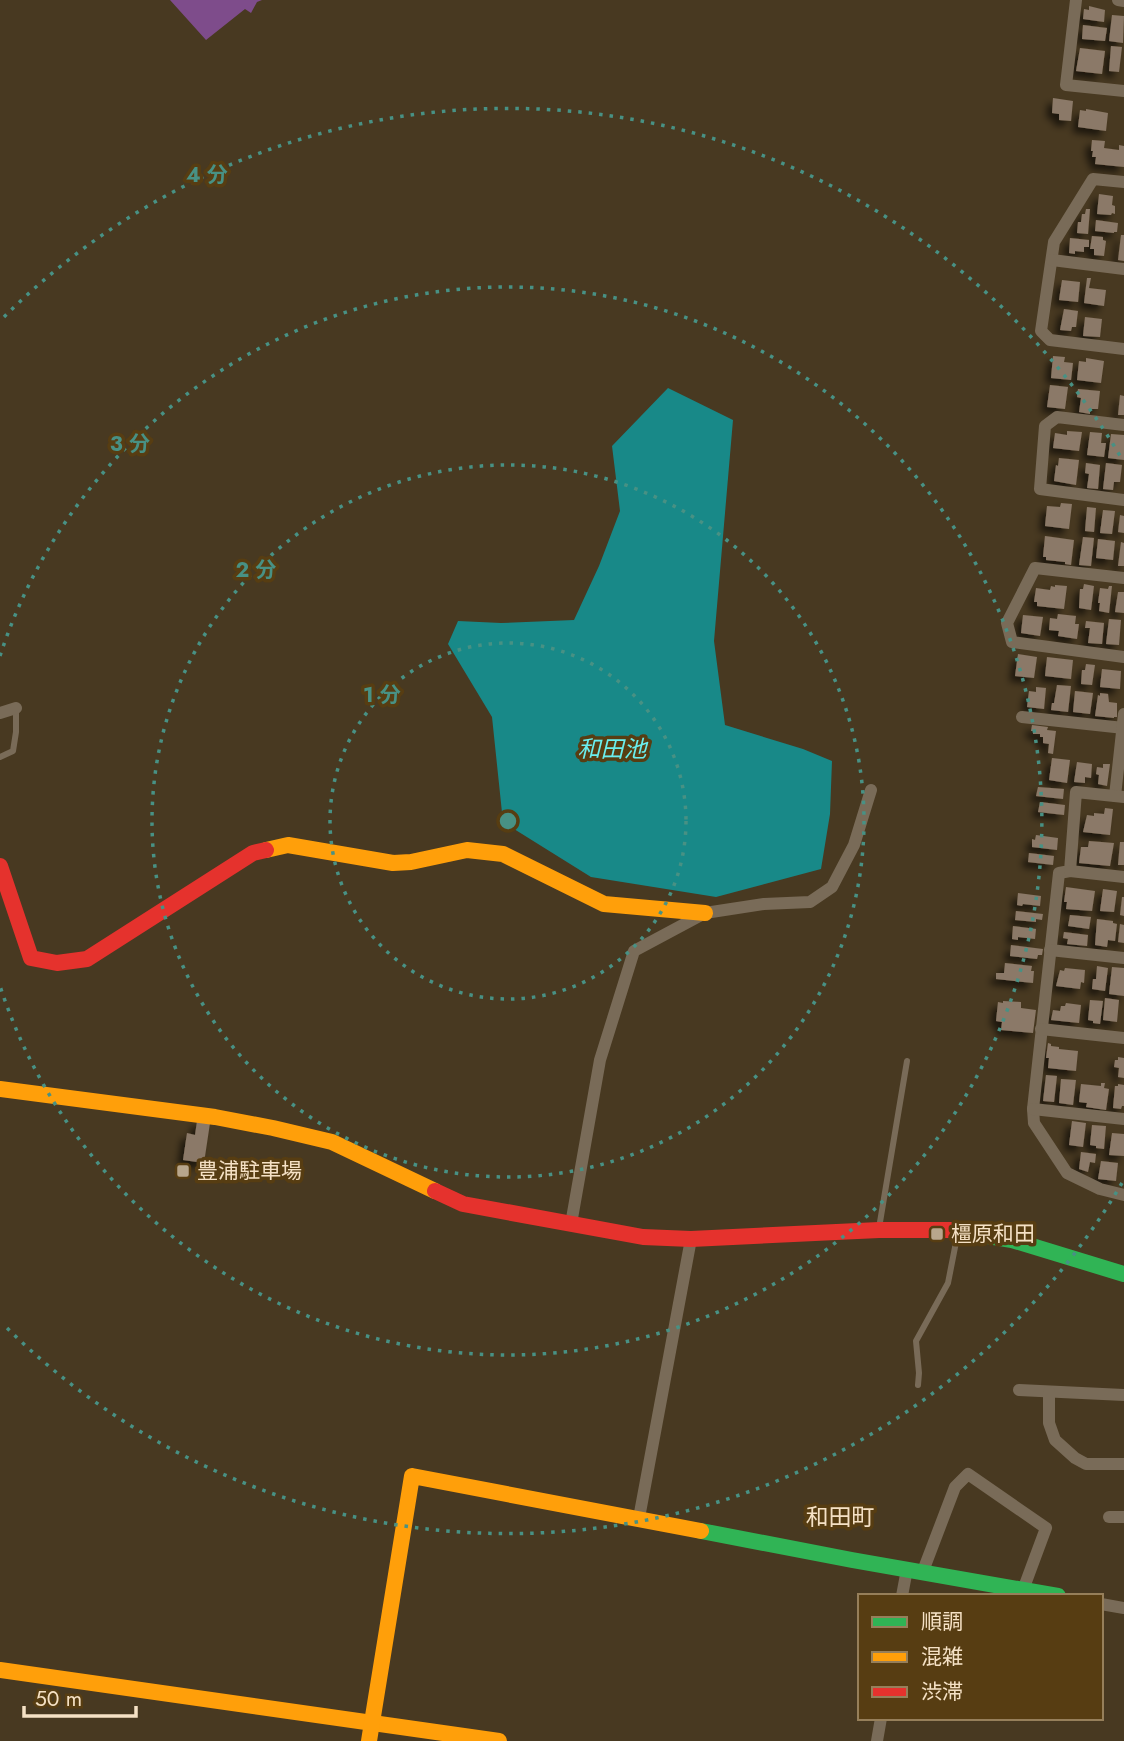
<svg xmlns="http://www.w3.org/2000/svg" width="1124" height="1741" viewBox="0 0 1124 1741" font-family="Jost,'Noto Sans JP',sans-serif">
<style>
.green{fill:#7e4c8b}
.water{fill:#188988}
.building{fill:#8b7967;filter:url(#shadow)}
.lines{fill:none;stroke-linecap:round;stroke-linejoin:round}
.lane{stroke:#796b58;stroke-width:6}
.street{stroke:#796b58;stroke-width:12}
.fast{stroke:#30b455;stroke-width:16}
.slow{stroke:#ff9f0a;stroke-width:16}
.jam{stroke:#e5322d;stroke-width:16}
.ring{fill:none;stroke:#489184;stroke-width:3.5;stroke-dasharray:3.5 7}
.poi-dot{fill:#b8a68c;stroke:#573d12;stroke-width:2.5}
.labels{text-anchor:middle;stroke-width:7;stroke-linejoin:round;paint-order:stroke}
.poi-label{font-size:21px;fill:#f5e1c5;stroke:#573d12;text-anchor:start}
.water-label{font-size:23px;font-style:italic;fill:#6aefef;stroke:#573d12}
.neighbourhood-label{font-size:23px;fill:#f5e1c5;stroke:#573d12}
.centre{fill:#489184;stroke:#573d12;stroke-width:3.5}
.ring-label{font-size:21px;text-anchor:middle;font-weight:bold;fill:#489184;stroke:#573d12;stroke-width:7;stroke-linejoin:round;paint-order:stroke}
</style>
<defs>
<filter id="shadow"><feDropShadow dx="-5.5" dy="5.5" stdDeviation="3.5" flood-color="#0009"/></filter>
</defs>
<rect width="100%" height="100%" fill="#483921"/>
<polygon class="green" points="170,0 262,0 257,2 251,13 245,9 206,40"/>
<polygon class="water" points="668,388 733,420 714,641 725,725 803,749 832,761 830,814 821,869 716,897 591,877 503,822 492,717 448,644 458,621 501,623 574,620 599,566 620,511 612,446"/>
<g class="building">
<polygon points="1089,6 1105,10 1104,22 1083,19 1084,9 1089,10"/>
<polygon points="1112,15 1124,16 1123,43 1109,41"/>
<polygon points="1083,25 1107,28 1105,41 1082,39"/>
<polygon points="1111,46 1122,47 1119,72 1109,71"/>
<polygon points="1080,48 1105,51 1102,74 1076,71"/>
<polygon points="1053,98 1073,101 1071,121 1059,120 1059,114 1052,113"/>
<polygon points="1086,109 1108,113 1106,131 1078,127 1080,110 1086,111"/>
<polygon points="1092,140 1105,141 1104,148 1119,150 1119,145 1124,146 1124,167 1095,164 1096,157 1092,157 1093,151 1091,151"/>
<polygon points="1099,194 1113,196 1112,205 1115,206 1115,214 1112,213 1111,215 1097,214"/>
<polygon points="1086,209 1090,209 1088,234 1077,233 1078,222 1081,222 1082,214 1085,214"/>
<polygon points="1096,220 1118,223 1117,232 1114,232 1114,233 1095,231"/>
<polygon points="1121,235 1124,235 1124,261 1118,260"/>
<polygon points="1092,236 1103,237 1103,240 1106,241 1104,256 1094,255 1094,249 1090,249"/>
<polygon points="1070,238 1089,240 1089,247 1084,247 1084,252 1075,251 1075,254 1069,253"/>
<polygon points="1087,278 1091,278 1089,288 1106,290 1104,306 1084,303"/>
<polygon points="1062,280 1080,282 1078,302 1059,300"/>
<polygon points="1064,309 1078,311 1076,327 1072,327 1071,331 1060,330"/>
<polygon points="1085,317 1102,319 1100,337 1083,336"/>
<polygon points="1053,356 1065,357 1064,362 1073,363 1071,380 1051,378"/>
<polygon points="1086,358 1104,361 1101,383 1077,380 1079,361 1086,362"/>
<polygon points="1050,385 1068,387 1065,409 1047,407"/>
<polygon points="1078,389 1100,391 1098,409 1090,409 1090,414 1079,412 1081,398 1077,397"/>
<polygon points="1120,395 1124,396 1124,415 1118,415"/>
<polygon points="1067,431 1082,432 1079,451 1053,448 1055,433 1067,435"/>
<polygon points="1090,432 1102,433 1101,443 1106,443 1104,457 1087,455"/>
<polygon points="1111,434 1124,435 1124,460 1108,458"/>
<polygon points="1059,458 1079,460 1076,485 1054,481 1056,465 1058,466"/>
<polygon points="1086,463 1100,465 1098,489 1087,488 1089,474 1085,473"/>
<polygon points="1106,463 1122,465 1120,482 1114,482 1113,490 1103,489"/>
<polygon points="1061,503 1072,504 1069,529 1045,526 1047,506 1060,507"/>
<polygon points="1087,507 1096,508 1094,532 1085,531"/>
<polygon points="1103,510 1115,511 1112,534 1100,533"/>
<polygon points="1120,515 1124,516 1124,533 1118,532"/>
<polygon points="1045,536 1074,540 1071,565 1065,564 1065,562 1046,560 1046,557 1043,557"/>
<polygon points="1083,537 1094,538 1091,566 1079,565"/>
<polygon points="1098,539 1115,541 1113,560 1096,558"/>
<polygon points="1121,542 1124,543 1124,566 1118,566"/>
<polygon points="1084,584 1094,586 1091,610 1079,608 1080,589 1083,589"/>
<polygon points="1055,585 1067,586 1064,609 1037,606 1037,602 1034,602 1036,588 1050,590 1051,586 1055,587"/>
<polygon points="1109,586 1112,586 1109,613 1099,611 1100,603 1098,603 1100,588 1108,589"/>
<polygon points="1118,592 1124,592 1124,613 1115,612"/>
<polygon points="1058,614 1076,616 1075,624 1079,624 1077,639 1058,636 1059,631 1049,630 1050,618 1057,619"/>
<polygon points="1023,615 1043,617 1040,636 1021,633"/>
<polygon points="1109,619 1121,620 1119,645 1106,644"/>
<polygon points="1086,621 1104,623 1102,644 1088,643 1090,628 1085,628"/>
<polygon points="1018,654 1037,657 1034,678 1015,676"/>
<polygon points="1047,657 1073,660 1071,679 1045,676"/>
<polygon points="1086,664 1095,665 1092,685 1081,684 1082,670 1085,670"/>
<polygon points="1102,669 1121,671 1120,689 1100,687"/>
<polygon points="1057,685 1071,686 1068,712 1051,710 1052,703 1054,703"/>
<polygon points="1036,687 1046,688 1044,709 1027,707 1029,691 1036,692"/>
<polygon points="1075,691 1093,693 1090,714 1073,712"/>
<polygon points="1100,693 1108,694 1109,702 1117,703 1117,717 1114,717 1114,718 1095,716 1098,695 1100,696"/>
<polygon points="1032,725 1048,727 1047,730 1056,731 1053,754 1048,753 1049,744 1043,743 1043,737 1040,737 1040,734 1033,734 1033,731 1031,731"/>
<polygon points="1052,758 1070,760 1067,783 1049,780"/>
<polygon points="1077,762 1092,764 1091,778 1085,777 1085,783 1074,782"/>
<polygon points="1103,764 1110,764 1107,786 1098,784 1099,775 1096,774 1097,767 1103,768"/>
<polygon points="1038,787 1064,789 1063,799 1036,796"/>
<polygon points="1040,802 1065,805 1064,815 1038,812"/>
<polygon points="1105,808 1113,809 1110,835 1083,832 1087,815 1094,816 1094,813 1104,814"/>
<polygon points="1036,835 1058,838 1057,850 1032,847 1032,839 1035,840"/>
<polygon points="1089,841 1114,843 1110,866 1079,863 1081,847 1088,847"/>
<polygon points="1120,842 1124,842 1124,865 1118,865"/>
<polygon points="1029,853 1054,856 1053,865 1028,862"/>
<polygon points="1066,887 1095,891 1092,911 1066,909 1067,902 1064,902"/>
<polygon points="1103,889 1117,891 1114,912 1100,911"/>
<polygon points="1018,893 1041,896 1040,906 1023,904 1022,906 1017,905"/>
<polygon points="1122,897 1124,897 1124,916 1120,915"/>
<polygon points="1016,911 1043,914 1042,920 1036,919 1036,922 1015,920"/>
<polygon points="1070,915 1091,917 1089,929 1068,926"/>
<polygon points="1097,919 1113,921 1113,923 1117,924 1115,941 1108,940 1107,947 1095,945"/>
<polygon points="1120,924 1124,925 1124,943 1118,942"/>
<polygon points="1013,926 1036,929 1035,939 1018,937 1018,940 1012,939"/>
<polygon points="1064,932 1088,935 1087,946 1067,944 1068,939 1063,938"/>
<polygon points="1011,945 1043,949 1042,955 1038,955 1037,959 1010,956"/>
<polygon points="1005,963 1032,966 1031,971 1034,971 1033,983 996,979 996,973 1004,973"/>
<polygon points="1097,966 1108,968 1105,991 1092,989 1093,979 1096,979"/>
<polygon points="1112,967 1124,968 1124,996 1109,994"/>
<polygon points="1065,968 1085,970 1084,983 1081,982 1080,989 1056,986 1060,970 1064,971"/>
<polygon points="1105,998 1119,1000 1117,1022 1103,1020"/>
<polygon points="1090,1000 1103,1001 1100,1024 1093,1023 1093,1021 1088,1020"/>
<polygon points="1003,1001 1021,1002 1021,1008 1036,1010 1033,1033 1001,1030 1002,1022 996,1021 998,1002 1003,1003"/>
<polygon points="1066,1003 1081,1005 1079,1023 1051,1020 1053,1010 1060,1011 1061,1006 1065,1006"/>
<polygon points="1048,1043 1051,1044 1051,1046 1059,1047 1059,1049 1078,1051 1076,1071 1048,1068 1049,1058 1046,1058"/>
<polygon points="1118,1057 1124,1058 1124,1078 1118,1077 1119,1068 1114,1067 1115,1060 1118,1060"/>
<polygon points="1046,1075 1057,1076 1054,1102 1043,1101"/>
<polygon points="1061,1079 1076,1080 1073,1105 1059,1103"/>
<polygon points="1101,1083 1105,1083 1104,1088 1109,1089 1106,1110 1086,1107 1087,1103 1079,1102 1081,1084 1101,1086"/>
<polygon points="1118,1084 1124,1085 1124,1106 1122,1106 1121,1109 1113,1108 1115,1086 1118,1086"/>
<polygon points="197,1121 210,1123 204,1163 183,1160 187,1133 195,1135"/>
<polygon points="1072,1121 1086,1123 1083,1147 1069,1145"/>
<polygon points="1092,1125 1106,1126 1104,1149 1096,1148 1096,1146 1090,1145"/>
<polygon points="1112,1133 1124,1134 1124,1156 1109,1155"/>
<polygon points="1081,1152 1096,1154 1095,1163 1090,1162 1088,1172 1079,1169"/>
<polygon points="1101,1161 1118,1163 1116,1181 1098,1179"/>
</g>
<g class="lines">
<g class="lane">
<polyline points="0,757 13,751 16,732 16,708"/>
<polyline points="879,1228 907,1061"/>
<polyline points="918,1385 919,1373 916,1341 948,1283 958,1232"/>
</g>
<g class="street">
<polyline points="1076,0 1066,85 1124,91"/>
<polyline points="1118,0 1124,1"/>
<polyline points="1124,182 1093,179 1054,242 1041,331 1050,340 1124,349"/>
<polyline points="1052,260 1124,269"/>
<polyline points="1124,425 1057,417 1045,426 1040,489 1124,500"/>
<polyline points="1124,578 1035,568 1007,623 1012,642 1124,657"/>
<polyline points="0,713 16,708"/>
<polyline points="1022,717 1124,728"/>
<polyline points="1115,796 1124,714"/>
<polyline points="1124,797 1076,792 1070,871 1059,873 1033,1109 1034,1123 1067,1173 1100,1189 1124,1195"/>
<polyline points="1070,871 1124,877"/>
<polyline points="1050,950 1124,958"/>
<polyline points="1041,1029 1124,1038"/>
<polyline points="1033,1109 1124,1119"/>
<polyline points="571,1224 600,1060 634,951 705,913 764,904 810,902 832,887 854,845 871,790"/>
<polyline points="1019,1390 1124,1395"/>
<polyline points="1049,1392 1049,1423 1055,1440 1075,1458 1086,1464 1124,1464"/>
<polyline points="1109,1517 1124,1517"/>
<polyline points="639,1518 691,1239"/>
<polyline points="923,1571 955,1487 968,1474 1046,1528 1023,1590"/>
<polyline points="902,1596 907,1569"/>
<polyline points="1101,1604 1124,1608"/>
<polyline points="877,1741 881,1718"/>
</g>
<g class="fast">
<polyline points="952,1230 1012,1240 1124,1274"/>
<polyline points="701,1531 852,1560 1058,1596"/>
</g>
<g class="slow">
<polyline points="266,850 288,845 393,863 411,862 467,850 503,854 604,904 705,913"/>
<polyline points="0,1089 215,1117 273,1128 332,1142 435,1191"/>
<polyline points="0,1670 499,1741"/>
<polyline points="369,1741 412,1476 701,1531"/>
</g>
<g class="jam">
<polyline points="0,866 31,958 57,963 87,959 253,853 266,850"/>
<polyline points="435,1191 463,1204 643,1237 691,1239 879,1230 952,1230"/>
</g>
</g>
<g class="ring">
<circle cx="508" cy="821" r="178"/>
<circle cx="508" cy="821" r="356"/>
<path d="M0 656A534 534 0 1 1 0 986"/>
<path d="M1122 1183A713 713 0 0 1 4 1325M4 317A713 713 0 0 1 1122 459"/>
</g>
<g class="poi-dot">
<rect x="176" y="1164" width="14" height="14" rx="3.5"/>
<rect x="930" y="1227" width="14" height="14" rx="3.5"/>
</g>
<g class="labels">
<g class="poi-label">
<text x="197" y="1178">豊浦駐車場</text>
<text x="951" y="1241">橿原和田</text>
</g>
<g class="water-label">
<text x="612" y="757">和田池</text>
</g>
<g class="neighbourhood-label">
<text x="840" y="1525">和田町</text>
</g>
</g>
<circle cx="508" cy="821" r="10" class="centre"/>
<g class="ring-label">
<text x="207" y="182">4 分</text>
<text x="130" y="451">3 分</text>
<text x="256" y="577">2 分</text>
<text x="382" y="702">1 分</text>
</g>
<rect x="858" y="1594" width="245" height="126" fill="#573d12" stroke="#967f5a" stroke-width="2"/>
<rect x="872" y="1617" width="35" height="10" fill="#30b455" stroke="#967f5a" stroke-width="2"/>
<text x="921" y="1629" font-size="21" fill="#f5e1c5">順調</text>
<rect x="872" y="1652" width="35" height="10" fill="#ff9f0a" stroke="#967f5a" stroke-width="2"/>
<text x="921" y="1664" font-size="21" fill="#f5e1c5">混雑</text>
<rect x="872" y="1687" width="35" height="10" fill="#e5322d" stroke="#967f5a" stroke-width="2"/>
<text x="921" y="1699" font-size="21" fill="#f5e1c5">渋滞</text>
<path d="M24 1706v10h112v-10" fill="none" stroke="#f5e1c5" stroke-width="3.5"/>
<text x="35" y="1706" font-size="21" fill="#f5e1c5" stroke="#573d12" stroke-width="5" paint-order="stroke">50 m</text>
</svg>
